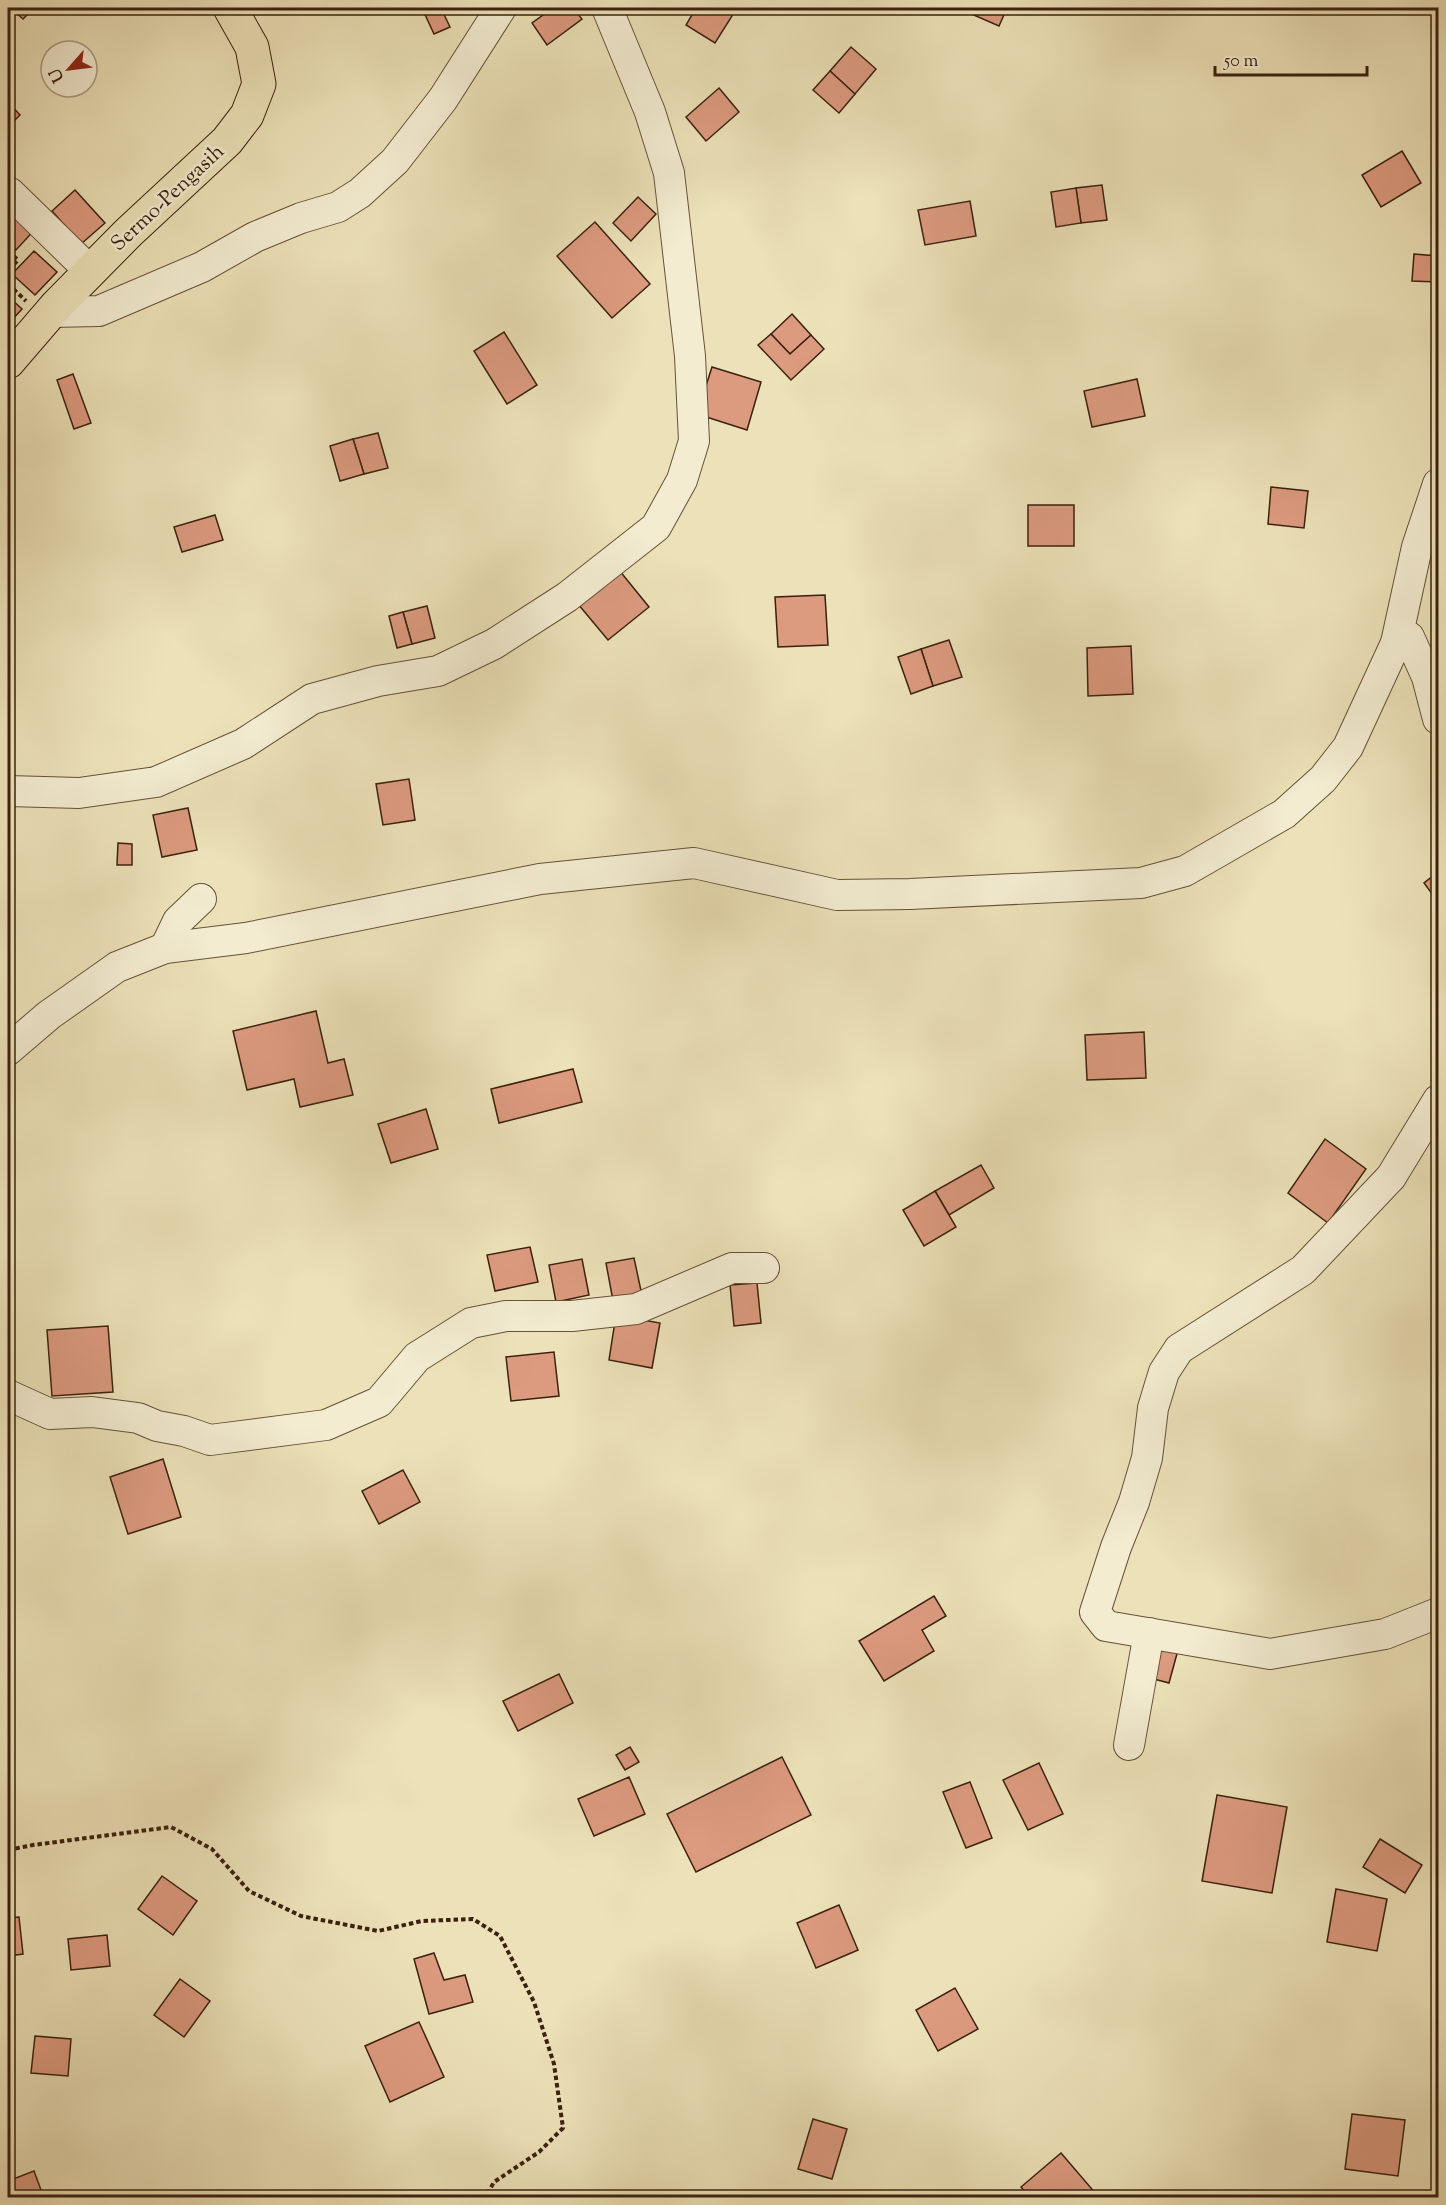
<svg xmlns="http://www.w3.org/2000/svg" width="1446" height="2205" viewBox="0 0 1446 2205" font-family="'Sorts Mill Goudy',serif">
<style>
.building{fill:#dc9a7f;stroke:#3b210e;stroke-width:1.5}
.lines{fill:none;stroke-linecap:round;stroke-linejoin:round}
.minor-casing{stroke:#675138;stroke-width:32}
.major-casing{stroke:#3b210e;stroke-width:35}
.path{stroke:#3b210e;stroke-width:4;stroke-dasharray:4.5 3;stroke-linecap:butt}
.minor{stroke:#f3ecd1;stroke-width:30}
.major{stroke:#ece1b8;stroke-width:33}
.labels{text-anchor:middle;stroke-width:5;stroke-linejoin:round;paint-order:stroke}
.street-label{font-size:21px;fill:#3b210e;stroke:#f3ecd1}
</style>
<rect width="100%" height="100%" fill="#ece1b8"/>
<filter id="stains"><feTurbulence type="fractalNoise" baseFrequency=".00333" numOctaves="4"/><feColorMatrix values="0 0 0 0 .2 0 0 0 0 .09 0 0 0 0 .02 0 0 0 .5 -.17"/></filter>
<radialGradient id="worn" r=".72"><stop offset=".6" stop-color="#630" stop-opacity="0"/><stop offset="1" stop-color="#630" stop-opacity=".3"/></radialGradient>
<g class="building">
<polygon points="11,8 34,8 23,19"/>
<polygon points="422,8 441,8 450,27 434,34"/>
<polygon points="553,8 573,8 582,19 547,45 532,23"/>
<polygon points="696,8 737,8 715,43 686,25"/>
<polygon points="963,8 1007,8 999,26 962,10"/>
<polygon points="851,47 876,69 855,94 830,71"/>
<polygon points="830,71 855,94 839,113 813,90"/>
<polygon points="719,88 739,112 706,141 686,117"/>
<polygon points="8,102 20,115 8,127"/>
<polygon points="1402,151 1421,183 1381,207 1362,175"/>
<polygon points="1102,185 1107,220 1081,223 1076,188"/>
<polygon points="1076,188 1081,223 1056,227 1051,192"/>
<polygon points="75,190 105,223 81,244 52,211"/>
<polygon points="8,196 39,225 16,250 8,241"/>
<polygon points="638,197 656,214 631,241 613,223"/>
<polygon points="970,201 976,236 925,245 918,210"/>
<polygon points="595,222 650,284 612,318 557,256"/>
<polygon points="34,251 57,272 35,295 12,274"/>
<polygon points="1414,254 1438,256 1438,282 1412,281"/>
<polygon points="8,296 22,309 8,324"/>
<polygon points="792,314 811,335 790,354 771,334"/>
<polygon points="504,332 537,385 507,404 474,351"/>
<polygon points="771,334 790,354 811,335 824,349 791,380 758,345"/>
<polygon points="712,367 761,382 747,430 697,414"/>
<polygon points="73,374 91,423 74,429 57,380"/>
<polygon points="1137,379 1145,416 1092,427 1084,391"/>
<polygon points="378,433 388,468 364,474 353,439"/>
<polygon points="353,439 364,474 340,481 330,446"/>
<polygon points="1271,487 1308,491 1304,528 1268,524"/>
<rect x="1028" y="505" width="46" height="41"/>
<polygon points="215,515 223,540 182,552 174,527"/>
<polygon points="619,570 649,607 608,640 578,604"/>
<polygon points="825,595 828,645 778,647 775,597"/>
<polygon points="427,606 435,638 412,644 403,612"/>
<polygon points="403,612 412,644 397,648 389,616"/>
<polygon points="949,640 962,677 933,686 921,649"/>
<polygon points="1131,646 1133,694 1088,696 1087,648"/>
<polygon points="921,649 933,686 911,694 898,657"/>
<polygon points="409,779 415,820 383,825 376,784"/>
<polygon points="188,808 197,850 162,857 153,815"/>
<polygon points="118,843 132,844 132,865 117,865"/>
<polygon points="1438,872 1438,902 1424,883"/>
<polygon points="316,1011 328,1063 344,1059 353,1095 300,1107 294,1079 247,1090 233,1031"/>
<polygon points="1144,1032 1146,1078 1087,1080 1085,1035"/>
<polygon points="573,1069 582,1102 499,1123 491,1089"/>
<polygon points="426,1109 438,1149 391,1163 378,1124"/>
<polygon points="1325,1139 1366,1169 1328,1223 1288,1193"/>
<polygon points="981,1165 994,1188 949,1215 935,1191"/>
<polygon points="935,1191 956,1227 924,1246 903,1210"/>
<polygon points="530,1247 538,1282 495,1291 487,1255"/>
<polygon points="634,1258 643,1300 614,1306 606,1263"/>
<polygon points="582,1259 589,1295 556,1302 549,1265"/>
<polygon points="757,1283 761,1323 734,1326 730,1285"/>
<polygon points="616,1315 660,1323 652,1368 609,1360"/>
<polygon points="108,1326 113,1392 52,1396 47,1330"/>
<polygon points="554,1352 559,1396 511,1401 506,1357"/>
<polygon points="163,1459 181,1517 128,1534 110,1477"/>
<polygon points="403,1470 420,1502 379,1524 362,1491"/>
<polygon points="934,1596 946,1616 922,1630 934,1651 884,1681 859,1641"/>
<polygon points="1159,1645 1178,1650 1169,1683 1150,1678"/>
<polygon points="559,1674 573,1703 518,1731 503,1701"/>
<polygon points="630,1747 639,1762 625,1770 616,1755"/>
<polygon points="782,1757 811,1815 696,1872 667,1814"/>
<polygon points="1039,1763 1063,1814 1028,1830 1003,1780"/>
<polygon points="629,1777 645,1814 594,1836 578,1799"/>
<polygon points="970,1782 992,1838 966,1848 943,1792"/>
<polygon points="1217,1795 1287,1807 1272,1893 1202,1881"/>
<polygon points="1380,1839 1422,1865 1405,1893 1363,1867"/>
<polygon points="162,1876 197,1901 173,1935 138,1909"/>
<polygon points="1336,1889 1387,1899 1377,1951 1327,1942"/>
<polygon points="839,1905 858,1950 816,1968 797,1923"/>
<polygon points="19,1917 23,1954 8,1956 8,1918"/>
<polygon points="107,1935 110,1966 71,1970 68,1939"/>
<polygon points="434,1953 444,1980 465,1975 473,2002 429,2014 414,1959"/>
<polygon points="180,1979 210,2001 184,2037 154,2015"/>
<polygon points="955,1988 978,2029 938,2051 916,2010"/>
<polygon points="419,2022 444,2077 390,2102 365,2046"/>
<polygon points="35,2036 71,2039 68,2076 31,2073"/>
<polygon points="1352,2114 1405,2120 1398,2176 1345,2169"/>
<polygon points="813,2119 847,2129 832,2179 798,2169"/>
<polygon points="1061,2153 1097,2195 1095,2198 1030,2198 1021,2187"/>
<polygon points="34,2171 44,2198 8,2198 8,2181"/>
</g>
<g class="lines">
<defs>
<g id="minor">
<polyline points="10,193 90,271"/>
<polyline points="50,312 99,311 202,267 255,237 301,218 338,207 360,193 395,161 443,99 501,8"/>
<polyline points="1396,643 1403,638 1409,637 1427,677 1438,719"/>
<polyline points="8,791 79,793 156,782 243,744 312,699 378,681 438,671 494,644 567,597 656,527 682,480 694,441 690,356 669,173 650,112 607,8"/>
<polyline points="165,948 178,921 201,899"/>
<polyline points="8,1050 49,1015 117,967 165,948 246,938 540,879 694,863 837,895 910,894 1141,883 1185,871 1284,814 1323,779 1348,747 1396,643 1417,547 1438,484"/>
<polyline points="1438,1100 1391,1177 1303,1270 1179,1349 1164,1372 1153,1408 1147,1458 1134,1502 1116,1547 1095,1612 1106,1626 1270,1654 1385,1634 1438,1613"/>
<polyline points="8,1395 50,1414 92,1412 138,1418 157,1426 184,1431 210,1440 326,1425 379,1402 417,1357 471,1323 506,1316 572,1316 636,1309 732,1268 764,1268"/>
<polyline points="1129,1745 1149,1633"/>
</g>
<polyline id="major" points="8,362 57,305 128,233 227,141 247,115 259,84 252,47 230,8"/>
</defs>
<use href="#minor" class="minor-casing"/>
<use href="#major" class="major-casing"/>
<g class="path">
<polyline points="8,251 18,260 8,271"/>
<polyline points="8,284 26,301"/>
<polyline points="8,1850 33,1845 171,1827 212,1849 249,1891 301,1916 378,1931 422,1921 473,1919 500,1936 534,2002 554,2064 563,2128 539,2152 494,2182 485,2198"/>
</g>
<use href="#minor" class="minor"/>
<use href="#major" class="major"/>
</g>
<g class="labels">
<g class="street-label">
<text transform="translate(167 197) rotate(-43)" y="7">Sermo-Pengasih</text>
</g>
</g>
<rect width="1446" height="2205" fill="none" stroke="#ece1b8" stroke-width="30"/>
<rect x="9" y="9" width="1428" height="2187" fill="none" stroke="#3b210e" stroke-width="3"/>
<rect x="15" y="15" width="1416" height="2175" fill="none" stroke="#3b210e" stroke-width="1.5"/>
<g transform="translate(69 69) rotate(242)"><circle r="28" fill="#f3ecd1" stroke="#a99b83" stroke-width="1.5"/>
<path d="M0-4.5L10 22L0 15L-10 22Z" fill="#8f2418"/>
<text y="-9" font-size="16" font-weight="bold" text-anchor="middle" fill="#3b210e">U</text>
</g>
<path d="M1215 66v9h152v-9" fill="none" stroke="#3b210e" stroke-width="3"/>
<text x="1224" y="66" font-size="18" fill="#3b210e" stroke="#f3ecd1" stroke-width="4.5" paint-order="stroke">50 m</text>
<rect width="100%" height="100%" filter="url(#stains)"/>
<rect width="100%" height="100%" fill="url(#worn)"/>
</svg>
